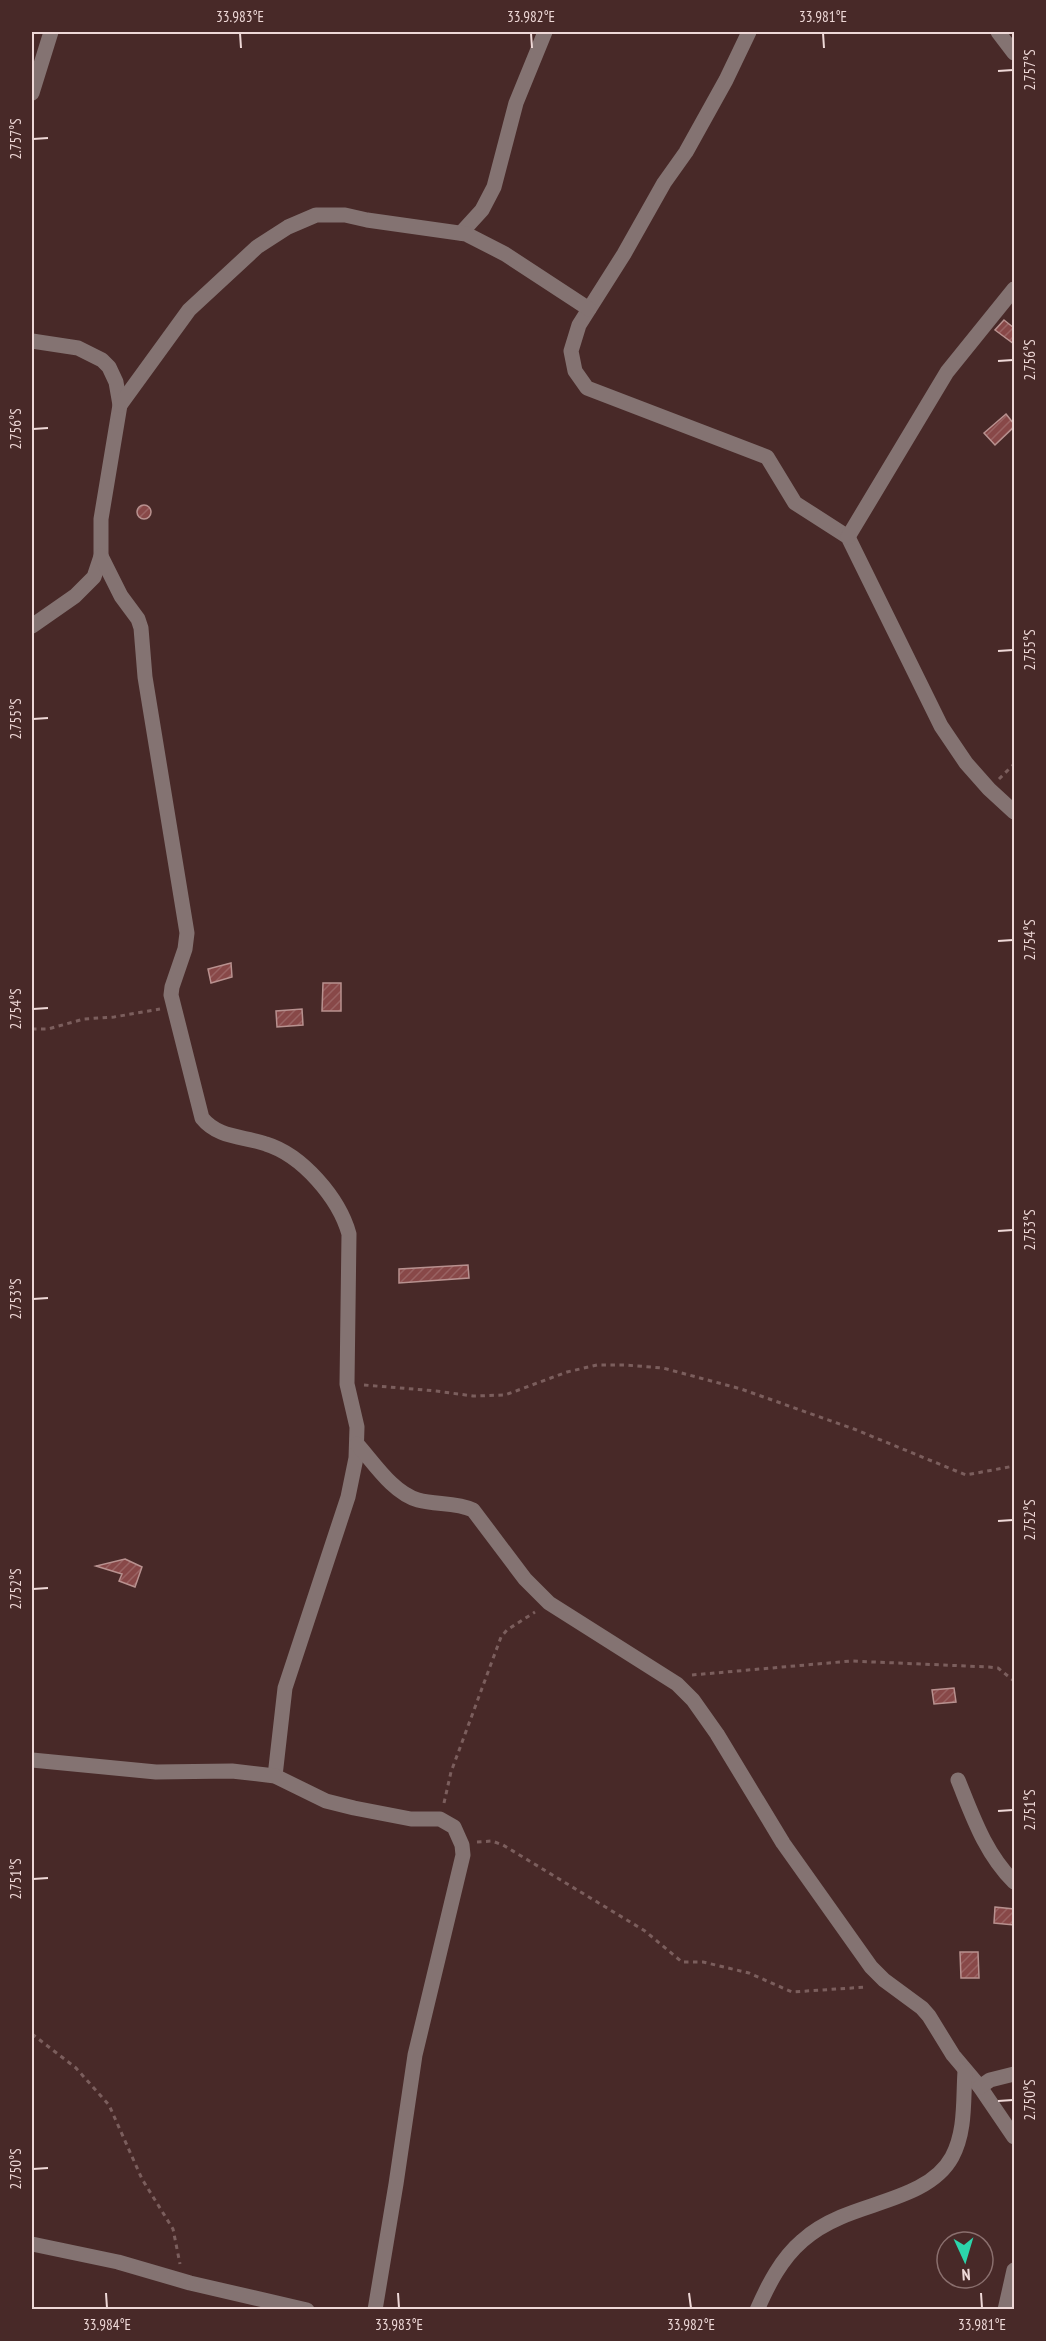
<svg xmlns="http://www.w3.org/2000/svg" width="1046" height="2341" viewBox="0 0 1046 2341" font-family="'PT Sans Narrow',sans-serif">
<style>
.building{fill:url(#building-hatch);stroke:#b8918f;stroke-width:1.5}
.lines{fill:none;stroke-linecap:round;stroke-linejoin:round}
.path{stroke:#7b5e5d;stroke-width:3;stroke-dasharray:4.5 4.5;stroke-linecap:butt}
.minor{stroke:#847372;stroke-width:15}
.ticks{fill:none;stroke:#eed8d7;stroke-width:2}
.neatline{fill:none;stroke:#eed8d7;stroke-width:2}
.ticks-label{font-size:15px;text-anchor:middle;fill:#eed8d7}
</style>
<defs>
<pattern id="building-hatch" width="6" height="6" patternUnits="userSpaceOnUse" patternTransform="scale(1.5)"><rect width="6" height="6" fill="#884848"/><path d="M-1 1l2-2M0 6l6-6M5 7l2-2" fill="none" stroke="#996262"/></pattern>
</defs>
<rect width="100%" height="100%" fill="#482928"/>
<g class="building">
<polygon points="1004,320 1014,328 1014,344 995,330"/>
<polygon points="1006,414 1014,424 1014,427 995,445 984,433"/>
<circle cx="144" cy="512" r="7"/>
<polygon points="231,963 232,977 211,983 208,969"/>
<polygon points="323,983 341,983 341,1011 322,1011"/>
<polygon points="302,1009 303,1025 277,1027 276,1011"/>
<polygon points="468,1265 469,1278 399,1283 399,1269"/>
<polygon points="125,1559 142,1567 135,1587 119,1581 122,1574 96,1566"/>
<polygon points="954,1688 956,1702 934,1704 932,1690"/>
<polygon points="995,1907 1014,1909 1014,1925 994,1923"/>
<polygon points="960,1952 978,1952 979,1978 961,1978"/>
</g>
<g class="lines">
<g class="path">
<polyline points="999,779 1014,764"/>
<polyline points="32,1029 48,1029 84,1019 114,1017 160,1009"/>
<polyline points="364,1385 436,1391 473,1396 505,1395 567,1372 597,1365 625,1365 663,1368 741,1389 854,1429 966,1475 1014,1466"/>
<polyline points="692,1675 851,1661 989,1667 998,1668 1014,1681"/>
<polyline points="444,1803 451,1772 501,1637 507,1630 535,1612"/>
<polyline points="477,1842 492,1841 503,1845 645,1931 682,1962 703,1962 749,1973 792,1992 867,1987"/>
<polyline points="32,2034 76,2068 109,2105 142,2179 173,2229 180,2264"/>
</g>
<g class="minor">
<polyline points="749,32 726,80 686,152 664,183 624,254 579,325 571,351 575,371 587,388 767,457 795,503 848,537 941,726 966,763 989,789 1014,812"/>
<polyline points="998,32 1014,53"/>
<polyline points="32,93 51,32"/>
<polyline points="461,233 482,210 494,187 516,103 545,32"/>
<polyline points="32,341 78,348 102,360 109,367 116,382 120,405 101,519 101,556 94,577 75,596 32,626"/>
<polyline points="120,405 189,310 257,247 288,227 316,215 345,215 367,220 466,234 505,254 589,309"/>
<polyline points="848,537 947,372 1014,289"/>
<path d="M 101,556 L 121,596 L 138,619 L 141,628 L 145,677 L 187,933 L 185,949 L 172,987 L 171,995 L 202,1118 C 218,1138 243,1136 266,1144 C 302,1155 339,1198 349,1234 L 347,1384 L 357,1427 L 356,1458 L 348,1497 L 285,1688 L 275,1776"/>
<path d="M 357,1444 C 374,1463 393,1493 418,1500 C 436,1505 456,1502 473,1510 L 525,1579 L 549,1603 L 677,1684 L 693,1700 L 717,1734 L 783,1843 L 871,1967 L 884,1980 L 922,2008 L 929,2016 L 953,2055 L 980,2087 L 1014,2137"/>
<polyline points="32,1760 156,1772 232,1771 275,1776 326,1801 354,1808 411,1819 440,1819 454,1827 462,1845 463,1855 415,2055 396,2184 375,2310"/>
<path d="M 958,1780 C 973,1817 985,1853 1014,1882"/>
<polyline points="980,2087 990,2080 1014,2074"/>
<polyline points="32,2244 118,2262 190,2283 307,2310"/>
<path d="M 757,2310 C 768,2285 781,2259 802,2241 C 813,2231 827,2223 841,2217 C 877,2201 932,2194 952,2157 C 966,2131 963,2100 965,2071"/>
<polyline points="1005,2310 1014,2270"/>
</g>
</g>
<path class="ticks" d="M 240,33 L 241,48M 531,33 L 532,48M 823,33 L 824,48M 998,71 L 1013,70M 33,139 L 48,138M 998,361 L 1013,360M 33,429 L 48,428M 998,651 L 1013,650M 33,719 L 48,718M 998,941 L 1013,940M 33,1009 L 48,1008M 998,1231 L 1013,1230M 33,1299 L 48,1298M 998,1521 L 1013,1520M 33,1589 L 48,1588M 998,1811 L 1013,1810M 33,1879 L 48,1878M 998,2101 L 1013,2100M 33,2169 L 48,2168M 106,2293 L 107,2308M 398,2293 L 399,2308M 689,2293 L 691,2308M 981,2293 L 982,2308"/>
<rect width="1046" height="2341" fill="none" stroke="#482928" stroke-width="66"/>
<g transform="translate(965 2260) rotate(176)"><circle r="28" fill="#482928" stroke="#8a6f6e" stroke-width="1.5"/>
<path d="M0-4.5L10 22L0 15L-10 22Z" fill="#2cd5ab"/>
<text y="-9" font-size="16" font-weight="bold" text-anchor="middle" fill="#eed8d7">N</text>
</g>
<rect x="33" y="33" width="980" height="2275" class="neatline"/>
<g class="ticks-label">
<text x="240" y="22">33.983°E</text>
<text x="531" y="22">33.982°E</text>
<text x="823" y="22">33.981°E</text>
<text transform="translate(1030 70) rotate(-90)" y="5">2.757°S</text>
<text transform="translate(16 139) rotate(-90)" y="5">2.757°S</text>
<text transform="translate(1030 360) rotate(-90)" y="5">2.756°S</text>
<text transform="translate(16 429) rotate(-90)" y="5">2.756°S</text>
<text transform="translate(1030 650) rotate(-90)" y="5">2.755°S</text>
<text transform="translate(16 719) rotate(-90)" y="5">2.755°S</text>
<text transform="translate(1030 940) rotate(-90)" y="5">2.754°S</text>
<text transform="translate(16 1009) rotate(-90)" y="5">2.754°S</text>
<text transform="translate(1030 1230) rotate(-90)" y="5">2.753°S</text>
<text transform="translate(16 1299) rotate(-90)" y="5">2.753°S</text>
<text transform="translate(1030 1520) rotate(-90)" y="5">2.752°S</text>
<text transform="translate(16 1589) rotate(-90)" y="5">2.752°S</text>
<text transform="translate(1030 1810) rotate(-90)" y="5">2.751°S</text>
<text transform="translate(16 1879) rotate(-90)" y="5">2.751°S</text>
<text transform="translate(1030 2100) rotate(-90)" y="5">2.750°S</text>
<text transform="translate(16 2169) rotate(-90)" y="5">2.750°S</text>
<text x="107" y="2330">33.984°E</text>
<text x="399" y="2330">33.983°E</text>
<text x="691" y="2330">33.982°E</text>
<text x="982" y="2330">33.981°E</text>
</g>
</svg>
